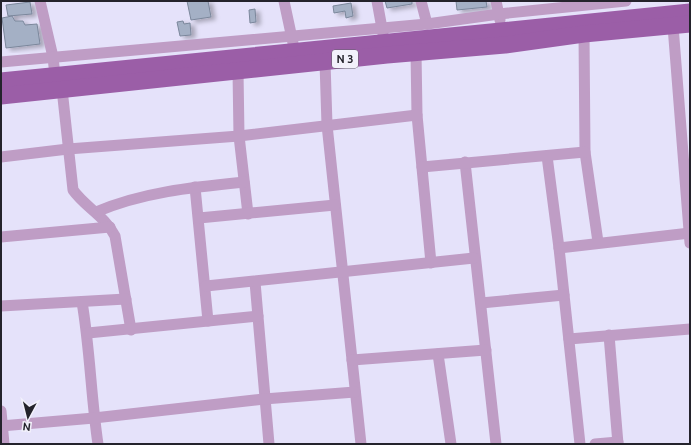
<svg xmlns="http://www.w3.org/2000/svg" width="691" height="445" viewBox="0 0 691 445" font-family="Ubuntu,sans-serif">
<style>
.building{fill:#a4b0c5;stroke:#7b879b;filter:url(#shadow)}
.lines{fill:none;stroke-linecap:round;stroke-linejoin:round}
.minor{stroke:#bf9dc5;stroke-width:11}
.primary{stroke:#9b5ea7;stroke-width:17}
.labels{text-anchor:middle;stroke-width:3.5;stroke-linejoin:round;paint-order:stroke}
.shield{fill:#f2f1fb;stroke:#62616a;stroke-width:1}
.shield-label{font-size:11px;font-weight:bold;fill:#24232c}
</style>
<defs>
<filter id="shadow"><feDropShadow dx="4.5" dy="2.5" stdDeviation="2" flood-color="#0004"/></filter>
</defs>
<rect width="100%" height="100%" fill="#e5e2fa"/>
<g class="building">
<polygon points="187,1 208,1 211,17 191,20"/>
<polygon points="385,1 412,1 412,4 387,8"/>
<polygon points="456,1 486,1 487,7 457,10"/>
<polygon points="30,2 32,14 8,16 6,5"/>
<polygon points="351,3 353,16 346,18 345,11 334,13 333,6"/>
<polygon points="255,9 256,22 250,23 249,10"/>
<polygon points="12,16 15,21 23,21 25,25 37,24 40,44 6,48 2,18"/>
<polygon points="183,21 184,24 190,23 191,35 180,36 177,22"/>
</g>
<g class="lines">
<g class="minor">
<polyline points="40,1 53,57 55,76"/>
<polyline points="284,1 293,43"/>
<polyline points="377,1 383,34"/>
<polyline points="421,1 427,24"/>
<polyline points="496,1 500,20"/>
<polyline points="673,26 690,243"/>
<polyline points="584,34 585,152 598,242"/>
<polyline points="416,52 417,115 431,263"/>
<polyline points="1,62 427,24 499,14 626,1"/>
<polyline points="325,62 327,125 361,444"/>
<polyline points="238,71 239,136 248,214"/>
<path d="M 62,89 L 73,190 C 85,207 105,216 115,236 L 131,330"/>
<polyline points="547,156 559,248 580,444"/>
<polyline points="1,157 68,149 239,136 417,115"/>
<polyline points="465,162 496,444"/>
<polyline points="422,167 585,152"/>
<polyline points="195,187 208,321"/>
<path d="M 96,212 C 142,192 194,187 244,182"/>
<polyline points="199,218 335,205"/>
<polyline points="1,237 110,227"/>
<polyline points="559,248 690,233"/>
<polyline points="255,282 269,444"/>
<polyline points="206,286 474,258"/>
<path d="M 82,302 C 90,349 91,397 98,444"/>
<polyline points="481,303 564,295"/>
<polyline points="1,306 126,299"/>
<polyline points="88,333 258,316"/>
<polyline points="609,335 618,444"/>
<polyline points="569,339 690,329"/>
<polyline points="438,354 451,444"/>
<polyline points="352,360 486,350"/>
<polyline points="1,411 4,444"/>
<polyline points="1,426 94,418 264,399 355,392"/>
<polyline points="595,444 618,442"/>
</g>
<g class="primary">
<polyline points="1,81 690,12"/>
<polyline points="1,96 387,55 505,45 584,34 690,24"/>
</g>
</g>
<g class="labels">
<rect class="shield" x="332" y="50" width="26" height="18" rx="3"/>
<g class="shield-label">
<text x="345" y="63">N 3</text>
</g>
</g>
<rect width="691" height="445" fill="none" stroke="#24232c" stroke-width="4"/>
<g transform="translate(28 417) rotate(187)" stroke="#f2f1fb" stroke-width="3" paint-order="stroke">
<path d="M0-3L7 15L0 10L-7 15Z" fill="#24232c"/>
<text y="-6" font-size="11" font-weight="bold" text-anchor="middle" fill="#24232c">N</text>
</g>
</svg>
